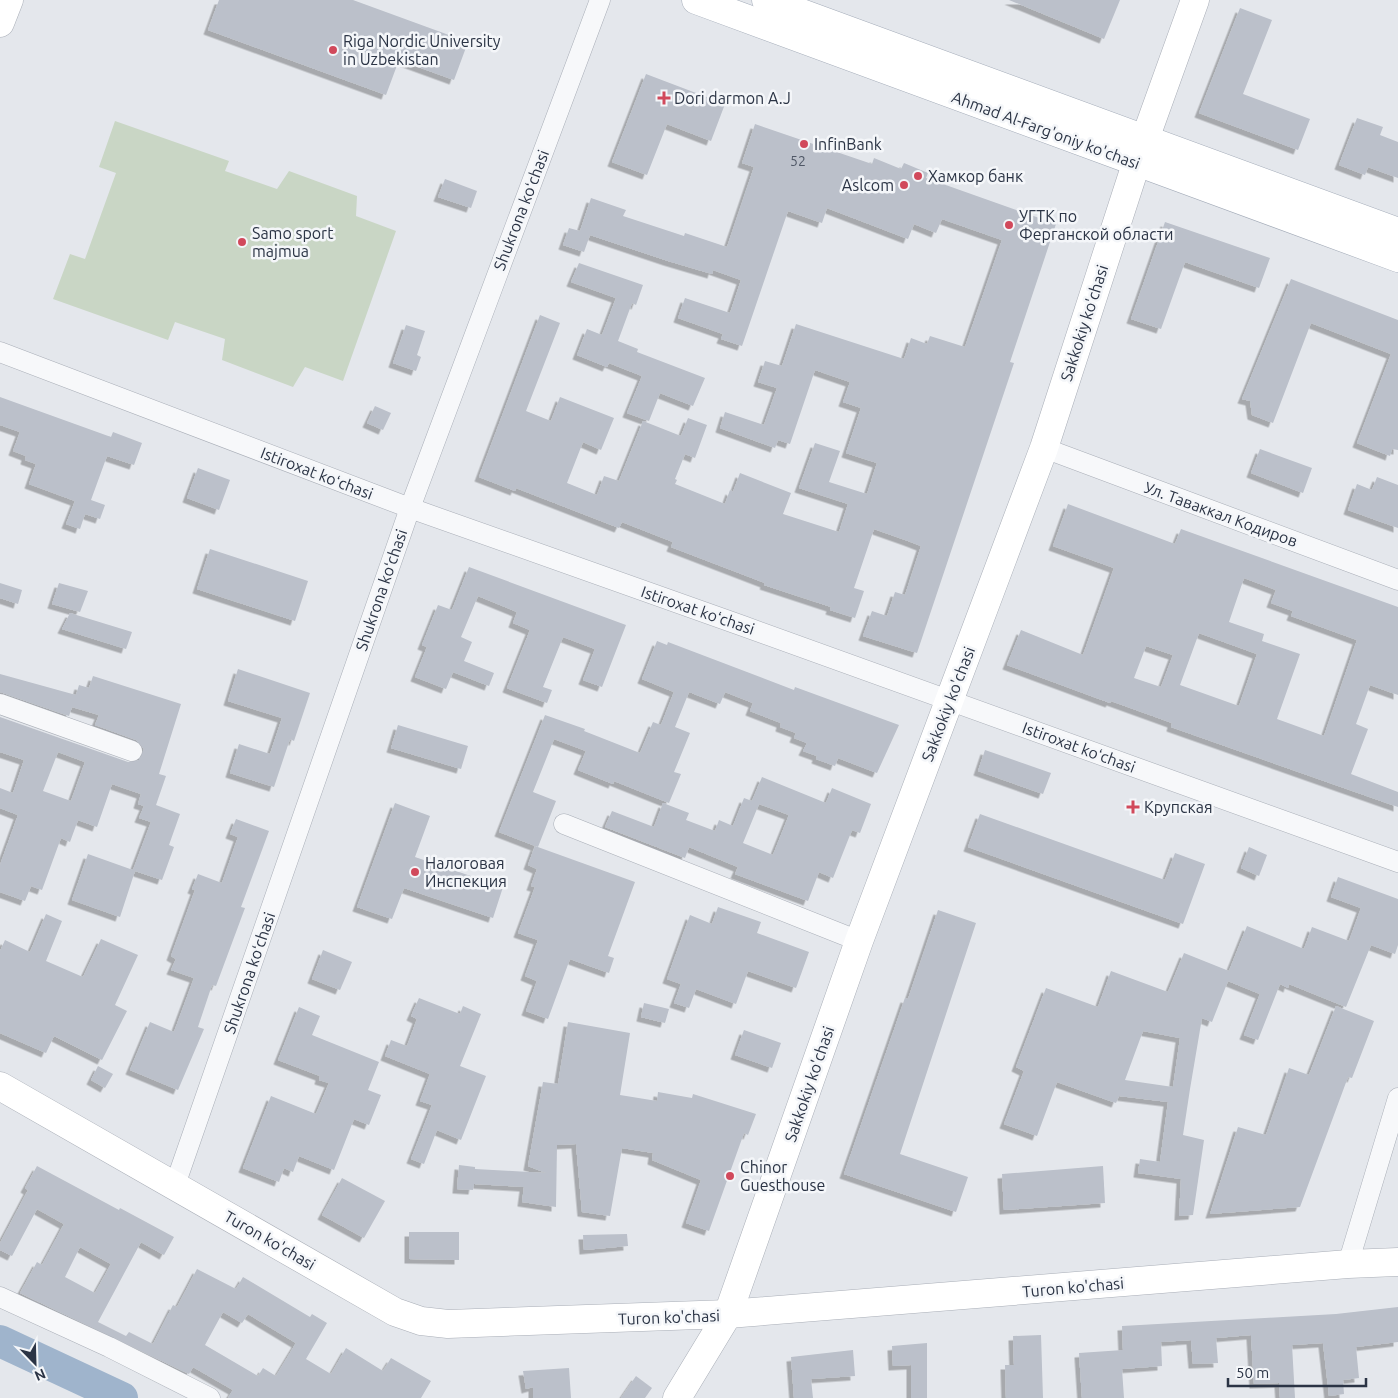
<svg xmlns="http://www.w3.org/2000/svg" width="1398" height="1398" viewBox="0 0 1398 1398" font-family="Ubuntu,sans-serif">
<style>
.green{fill:#c9d6c5}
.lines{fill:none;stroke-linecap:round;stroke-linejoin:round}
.river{stroke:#9fb4cc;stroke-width:32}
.building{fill:#bbc0ca;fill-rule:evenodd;filter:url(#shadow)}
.street-casing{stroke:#a9aeb7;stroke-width:21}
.secondary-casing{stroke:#a9aeb7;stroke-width:29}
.primary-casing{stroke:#a3abb8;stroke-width:29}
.street{stroke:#f7f8fa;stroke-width:20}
.secondary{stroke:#fff;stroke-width:28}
.primary{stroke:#fff;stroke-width:28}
.poi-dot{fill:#d1495b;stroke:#f4f6f9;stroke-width:2}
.labels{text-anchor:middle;stroke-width:5;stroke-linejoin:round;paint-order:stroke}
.number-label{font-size:14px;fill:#4f5766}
.poi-label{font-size:16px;fill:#2b3445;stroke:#f4f6f9;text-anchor:start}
.street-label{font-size:16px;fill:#2b3445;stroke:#f4f6f9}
</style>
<defs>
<filter id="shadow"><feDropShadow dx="-4.5" dy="4.5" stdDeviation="0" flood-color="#0004"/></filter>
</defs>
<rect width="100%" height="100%" fill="#e4e7ec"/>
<polygon class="green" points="115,121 229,161 225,171 277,189 289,171 357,196 356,216 396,231 343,381 305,367 293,387 222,360 225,339 175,322 168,340 53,299 70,254 85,259 116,173 99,167"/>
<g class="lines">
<polyline class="river" points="0,1341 122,1398"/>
</g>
<g class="building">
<polygon points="219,0 353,0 468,42 454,80 399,60 386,95 208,30"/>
<polygon points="1009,0 1120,0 1104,39"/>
<polygon points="1240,8 1272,20 1243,94 1310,119 1298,150 1199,113"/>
<polygon points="646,74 725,104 711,141 667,124 647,175 612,162"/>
<polygon points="1357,118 1383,127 1380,135 1398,142 1398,178 1368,167 1365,175 1339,165"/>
<polygon points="755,124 872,164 874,158 901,169 904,163 928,173 926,178 1056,224 1010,362 1014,363 917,653 863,636 872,611 887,616 895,592 905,595 921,546 908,541 874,529 854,588 864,591 855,618 830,610 831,607 764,585 765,583 671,547 673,542 622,522 619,528 516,488 515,491 479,477 540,315 560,323 526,411 551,421 560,397 614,418 601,450 583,442 567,483 597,495 604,476 619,481 643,421 681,436 688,418 707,425 695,458 685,454 675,479 677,480 675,484 725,504 730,490 733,492 740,473 791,493 783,514 839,532 848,504 799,488 815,443 840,451 829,482 867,494 877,463 846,453 861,408 843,402 850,382 815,370 790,444 778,440 775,448 720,428 725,412 764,425 777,388 758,382 765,361 782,366 796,324 904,359 911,338 927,344 930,336 965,347 1002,240 942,219 936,233 914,224 908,239 827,208 822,223 788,211 742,346 721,339 723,334 678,318 685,298 730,313 741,280 713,270 712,274 668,261 590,235 584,252 563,245 569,228 580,231 591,198 626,210 623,216 684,236 685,233 727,247 754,167 742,163"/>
<polygon points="445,179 477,191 471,208 438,197"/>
<polygon points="1165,222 1270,258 1259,288 1185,262 1161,329 1131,319"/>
<polygon points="579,263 643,285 636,305 632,303 618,341 638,349 637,352 705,378 693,406 660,393 649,421 627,413 642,376 609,363 607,367 577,355 587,329 602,335 616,298 571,282"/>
<polygon points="1291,279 1398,320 1398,450 1392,449 1390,456 1357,443 1391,354 1311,323 1273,423 1252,415 1250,401 1242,399"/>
<polygon points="406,325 425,331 417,355 421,357 416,371 393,363"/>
<polygon points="0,397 111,437 113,432 142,443 134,465 107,456 91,500 105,505 100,519 85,514 80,529 66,524 75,501 29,484 36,464 25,460 26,456 13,451 20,432 0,425"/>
<polygon points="375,406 391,413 383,430 367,423"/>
<polygon points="1260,449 1312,468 1303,493 1251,473"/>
<polygon points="198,468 230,480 219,510 187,498"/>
<polygon points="1377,477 1398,485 1398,528 1348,510 1357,484 1372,490"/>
<path d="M 1068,504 L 1175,544 L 1181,529 L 1398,607 L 1398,695 L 1370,685 L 1356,724 L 1368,729 L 1351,774 L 1398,792 L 1398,807 L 1171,727 L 1172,723 L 1111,701 L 1110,703 L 1007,665 L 1021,630 L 1083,655 L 1114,568 L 1053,546 ZM 1244,578 L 1276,590 L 1271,603 L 1293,611 L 1291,616 L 1357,640 L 1324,736 L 1277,719 L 1300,654 L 1262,641 L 1264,634 L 1229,622 ZM 1199,633 L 1257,654 L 1239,706 L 1180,685 ZM 1146,646 L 1173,655 L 1161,687 L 1134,678 Z"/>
<polygon points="210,549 308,581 295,621 197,589"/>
<polygon points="469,567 626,625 602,687 583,680 595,649 563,637 543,687 552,690 547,703 507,688 530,630 513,623 517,612 478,596 461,637 472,642 464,661 494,673 489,686 453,672 446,689 415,677 427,647 422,645 438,605 452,610"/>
<polygon points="0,583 22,590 18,604 0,598"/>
<polygon points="59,583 88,591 80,612 52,604"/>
<polygon points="70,613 132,632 126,649 62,629"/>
<polygon points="657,641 667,645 668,642 794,690 795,687 899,725 877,773 838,758 835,766 816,759 817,756 803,751 807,743 794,738 796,733 780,727 781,723 750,711 753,703 725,692 720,704 689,692 675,727 690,733 674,772 681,774 669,803 614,781 613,784 578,770 586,751 554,739 533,792 556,801 538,847 499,832 545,715 585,729 584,731 640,753 653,722 661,725 674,692 642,679"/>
<polygon points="238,669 310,693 294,741 290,739 274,787 230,773 239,744 270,754 282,718 228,701"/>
<path d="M 0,674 L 76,695 L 79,685 L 89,688 L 93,676 L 181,704 L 159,774 L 166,776 L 156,805 L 180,814 L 169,845 L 174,847 L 162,880 L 135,871 L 120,917 L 72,900 L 88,854 L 133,870 L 151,822 L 139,818 L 144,806 L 138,804 L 141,794 L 112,784 L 97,827 L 78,820 L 70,842 L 61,838 L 42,890 L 31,886 L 25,901 L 0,892 L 0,865 L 18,815 L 0,808 L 0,788 L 13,793 L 24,760 L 0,752 L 0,717 L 128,762 L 139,760 L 144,749 L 136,740 L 95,725 L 99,715 L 72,707 L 69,716 L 0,692 ZM 58,752 L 85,762 L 71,801 L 43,791 Z"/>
<polygon points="398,725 468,746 461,769 391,748"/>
<polygon points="985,750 1051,773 1043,794 978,771"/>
<path d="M 762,777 L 826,803 L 832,788 L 871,804 L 860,833 L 852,830 L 833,878 L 819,872 L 808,901 L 735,874 L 738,867 L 689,847 L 685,858 L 605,827 L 612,811 L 654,827 L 663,803 L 689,813 L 686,820 L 715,831 L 719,820 L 733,826 L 744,798 L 752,801 ZM 759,804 L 789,815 L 773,855 L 743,843 Z"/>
<polygon points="395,803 430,816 415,857 503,887 493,918 404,888 392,919 357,907"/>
<polygon points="980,814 1165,880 1175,853 1205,864 1183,924 968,847"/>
<polygon points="236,819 269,831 241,907 245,908 216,986 212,985 198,1027 204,1029 178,1090 130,1070 150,1022 174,1032 194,978 171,970 176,959 171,956 195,890 192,889 198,874 222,883 238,837 230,834"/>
<polygon points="535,846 635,882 608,956 614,958 609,973 570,959 548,1019 526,1011 537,981 525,976 538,940 518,933 535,887 531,886 537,869 528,865"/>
<polygon points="1249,847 1267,855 1259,876 1241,868"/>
<path d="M 1338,877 L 1398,899 L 1398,945 L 1395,954 L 1371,945 L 1346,1007 L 1289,984 L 1288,988 L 1280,984 L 1258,1040 L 1244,1035 L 1260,994 L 1228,981 L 1212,1022 L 1202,1018 L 1190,1089 L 1183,1135 L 1204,1140 L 1193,1215 L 1179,1216 L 1181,1179 L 1138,1173 L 1140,1159 L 1160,1162 L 1168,1102 L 1119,1096 L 1116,1103 L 1057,1082 L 1037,1136 L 1004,1124 L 1024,1071 L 1016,1067 L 1046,988 L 1098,1007 L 1111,971 L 1168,992 L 1184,953 L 1229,971 L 1247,926 L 1304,949 L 1312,927 L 1349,941 L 1361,908 L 1331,897 ZM 1143,1031 L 1180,1038 L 1173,1087 L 1125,1080 Z"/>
<polygon points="718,907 761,922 757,933 809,952 796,988 748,971 736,1004 696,989 689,1008 674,1003 681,984 667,979 690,915 712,924"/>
<polygon points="938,910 976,923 900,1154 968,1177 956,1212 844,1174 905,998 908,999"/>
<polygon points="46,914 62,921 46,961 83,977 101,939 138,955 115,1005 127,1011 102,1060 54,1036 46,1053 0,1033 0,951 5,940 30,952"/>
<polygon points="323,950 352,962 340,990 312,979"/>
<polygon points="419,998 460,1014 463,1006 481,1014 460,1066 486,1076 461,1140 437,1130 424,1164 411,1159 432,1105 420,1101 430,1074 385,1056 391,1040 407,1046 417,1019 411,1016"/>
<polygon points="644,1003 669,1009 665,1023 641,1017"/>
<polygon points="1336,1006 1374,1021 1352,1078 1348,1077 1300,1207 1210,1214 1238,1127 1266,1135 1289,1068 1309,1075"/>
<polygon points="299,1007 320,1016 312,1035 379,1062 368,1090 381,1095 369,1125 354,1119 334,1170 299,1156 293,1172 284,1168 279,1182 243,1168 271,1096 316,1114 329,1083 319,1080 320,1076 278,1060"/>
<polygon points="568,1022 630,1033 620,1095 657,1101 658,1092 692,1098 693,1094 756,1114 748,1135 744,1133 709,1231 686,1223 701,1180 652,1160 653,1153 622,1148 610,1216 582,1212 576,1144 557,1145 556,1207 522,1202 524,1187 474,1184 473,1190 457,1189 459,1165 475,1167 475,1169 546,1173 528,1166 543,1082 558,1084"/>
<polygon points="744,1030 781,1043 772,1068 735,1055"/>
<polygon points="98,1066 113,1074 105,1088 91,1080"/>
<path d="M 37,1166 L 119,1210 L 120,1208 L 174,1237 L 164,1255 L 141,1242 L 98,1322 L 126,1336 L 129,1332 L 153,1344 L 173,1305 L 177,1307 L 197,1269 L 236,1289 L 243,1277 L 310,1317 L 312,1314 L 327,1323 L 306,1359 L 331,1374 L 346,1348 L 383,1371 L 391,1358 L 431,1381 L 421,1398 L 228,1398 L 233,1390 L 193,1367 L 189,1374 L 20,1293 L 37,1262 L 42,1265 L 64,1224 L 37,1209 L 12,1256 L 0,1250 L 0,1243 L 28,1190 L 25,1188 ZM 80,1247 L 111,1264 L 95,1293 L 65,1277 ZM 223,1312 L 242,1323 L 248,1314 L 296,1343 L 276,1376 L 263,1368 L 258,1376 L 205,1345 Z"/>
<polygon points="1103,1166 1105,1203 1004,1210 1002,1174"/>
<polygon points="342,1178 385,1201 364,1238 322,1215"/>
<polygon points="409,1232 459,1232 459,1260 409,1259"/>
<polygon points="627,1234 628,1246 584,1250 583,1235"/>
<polygon points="1398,1307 1398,1342 1356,1347 1359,1378 1343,1380 1344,1394 1329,1396 1323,1343 1292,1345 1295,1398 1280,1398 1279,1383 1254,1384 1251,1335 1216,1338 1218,1363 1193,1364 1191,1340 1161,1342 1162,1366 1122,1369 1124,1398 1082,1398 1079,1353 1123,1350 1122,1326 1336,1314"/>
<polygon points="1041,1335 1043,1398 1006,1398 1005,1365 1014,1365 1013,1336"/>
<polygon points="927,1343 927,1398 911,1398 911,1365 893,1366 892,1346"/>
<polygon points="853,1350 855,1376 811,1379 813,1398 794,1398 791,1357"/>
<polygon points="569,1368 571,1398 533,1398 533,1387 526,1389 523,1371"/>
<polygon points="636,1376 652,1388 645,1398 621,1398"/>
</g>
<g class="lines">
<defs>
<g id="street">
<polyline points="0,352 410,508 743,626 1398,862"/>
<polyline points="1044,448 1398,580"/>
<polyline points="0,704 132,751"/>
<polyline points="564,824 859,941"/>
<polyline points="175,1185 410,508 600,0"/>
<polyline points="1348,1264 1398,1098"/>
<polyline points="0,1297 109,1347 210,1398"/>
</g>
<g id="secondary">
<polyline points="0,23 9,0"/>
<polyline points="0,1086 395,1312 421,1321 448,1324 728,1314 1348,1264 1398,1262"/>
<polyline points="677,1398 728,1314 859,941 1044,448 1136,164 1195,0"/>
</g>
<g id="primary">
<polyline points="696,0 1398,258"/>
<polyline points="766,0 1398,232"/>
</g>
</defs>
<use href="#street" class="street-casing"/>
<use href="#secondary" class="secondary-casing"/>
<use href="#primary" class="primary-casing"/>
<use href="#street" class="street"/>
<use href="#secondary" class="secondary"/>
<use href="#primary" class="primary"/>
</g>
<g class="poi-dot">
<circle cx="333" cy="50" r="5"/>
<path d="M661.5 90.5h5v5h5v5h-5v5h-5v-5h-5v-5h5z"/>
<circle cx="804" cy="144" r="5"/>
<circle cx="918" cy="176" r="5"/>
<circle cx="904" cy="185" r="5"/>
<circle cx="1009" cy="225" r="5"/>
<circle cx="242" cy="242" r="5"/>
<path d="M1130.5 799.5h5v5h5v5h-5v5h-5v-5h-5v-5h5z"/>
<circle cx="415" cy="872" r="5"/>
<circle cx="730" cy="1176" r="5"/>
</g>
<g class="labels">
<g class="number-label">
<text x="798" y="166">52</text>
</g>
<g class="poi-label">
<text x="343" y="47">Riga Nordic University<tspan x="343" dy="18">in Uzbekistan</tspan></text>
<text x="674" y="104">Dori darmon A.J</text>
<text x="814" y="150">InfinBank</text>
<text x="928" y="182">Хамкор банк</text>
<text x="894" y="191" text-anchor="end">Aslcom</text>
<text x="1019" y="222">УГТК по<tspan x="1019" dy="18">Ферганской области</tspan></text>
<text x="252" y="239">Samo sport<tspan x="252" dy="18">majmua</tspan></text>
<text x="1144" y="813">Крупская</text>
<text x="425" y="869">Налоговая<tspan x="425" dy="18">Инспекция</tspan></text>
<text x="740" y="1173">Chinor<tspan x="740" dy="18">Guesthouse</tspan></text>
</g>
<g class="street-label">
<text transform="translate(1046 130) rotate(20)" y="6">Ahmad Al-Farg'oniy ko'chasi</text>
<text transform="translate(521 210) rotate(-69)" y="6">Shukrona koʻchasi</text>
<text transform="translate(1084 323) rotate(-72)" y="6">Sakkokiy ko'chasi</text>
<text transform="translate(317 473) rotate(21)" y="6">Istiroxat koʻchasi</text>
<text transform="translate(1221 514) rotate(20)" y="6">Ул. Таваккал Кодиров</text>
<text transform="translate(381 590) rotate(-71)" y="6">Shukrona koʻchasi</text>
<text transform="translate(698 610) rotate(19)" y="6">Istiroxat koʻchasi</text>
<text transform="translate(948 704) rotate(-69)" y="6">Sakkokiy ko'chasi</text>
<text transform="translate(1079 747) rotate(20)" y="6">Istiroxat koʻchasi</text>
<text transform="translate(249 973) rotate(-71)" y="6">Shukrona koʻchasi</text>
<text transform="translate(809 1084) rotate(-71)" y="6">Sakkokiy ko'chasi</text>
<text transform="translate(270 1240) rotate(30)" y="6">Turon ko'chasi</text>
<text transform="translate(1073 1287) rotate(-5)" y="6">Turon ko'chasi</text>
<text transform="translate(669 1317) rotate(-2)" y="6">Turon ko'chasi</text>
</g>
</g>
<g transform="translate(35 1363) rotate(157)" stroke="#f4f6f9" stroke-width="4" paint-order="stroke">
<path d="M0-4L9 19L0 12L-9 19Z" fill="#2b3445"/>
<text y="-8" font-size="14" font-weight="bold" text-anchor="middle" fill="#2b3445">N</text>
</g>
<path d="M1228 1378v8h138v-8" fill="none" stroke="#2b3445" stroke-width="2.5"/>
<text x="1236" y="1378" font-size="15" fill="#2b3445" stroke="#f4f6f9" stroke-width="4" paint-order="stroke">50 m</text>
</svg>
